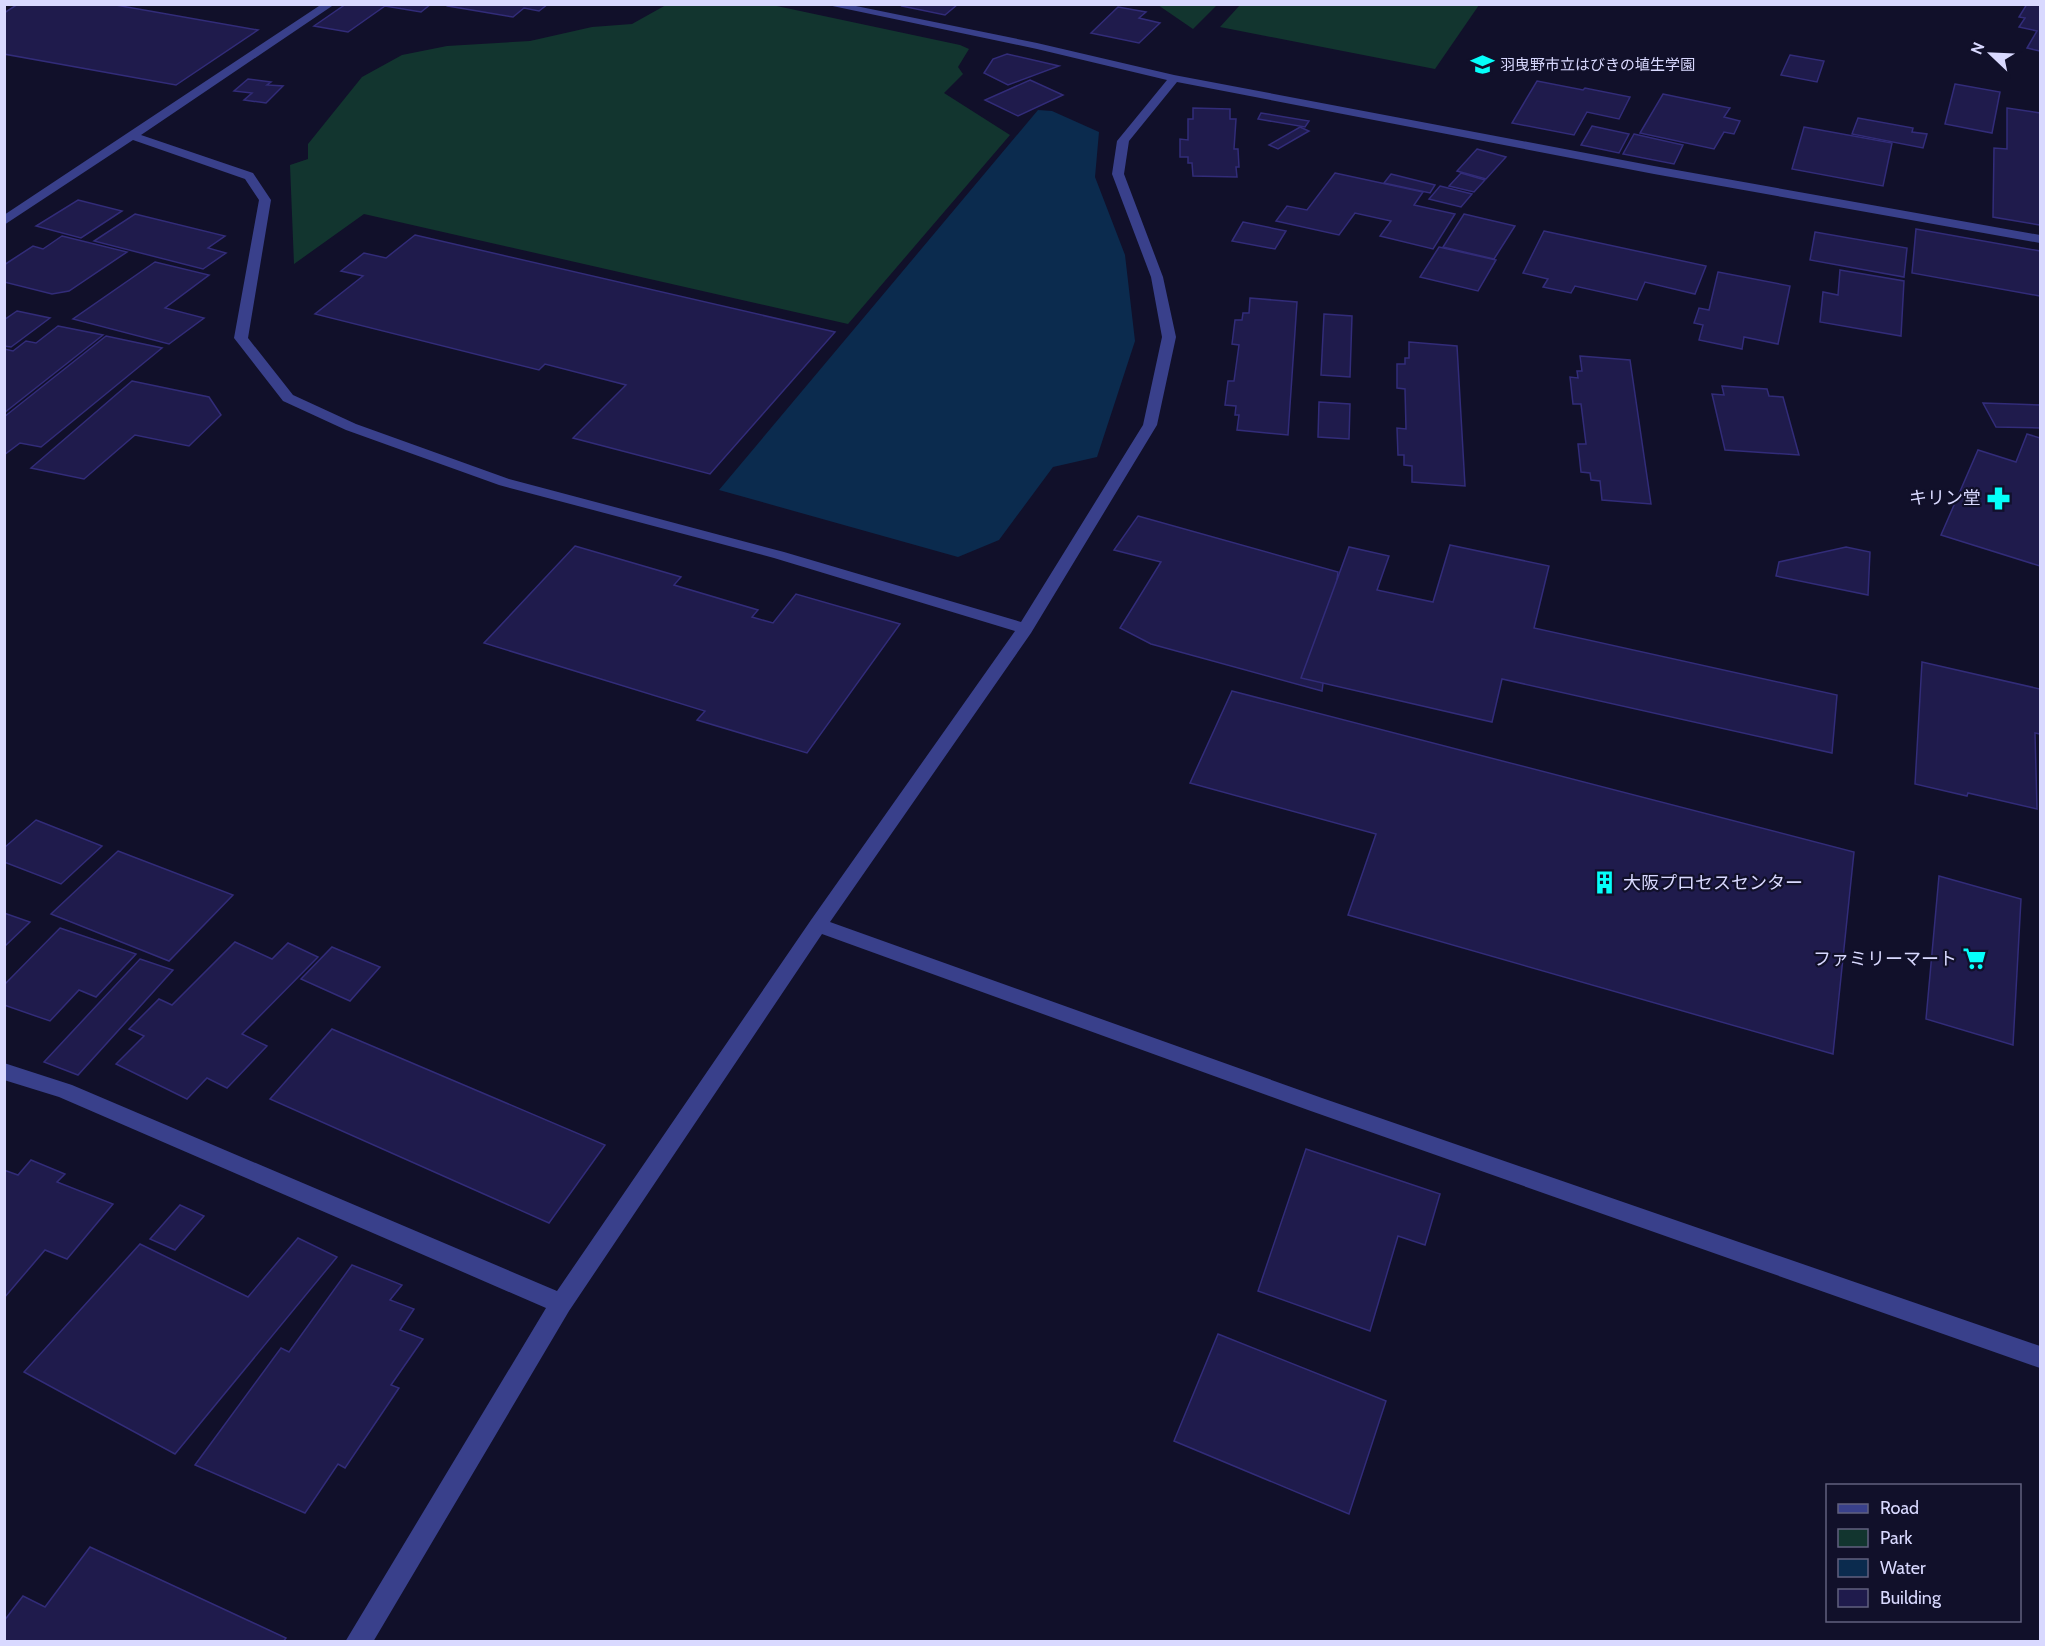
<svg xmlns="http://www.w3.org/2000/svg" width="2045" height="1646" viewBox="0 0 2045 1646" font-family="Cabin,'Noto Sans JP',sans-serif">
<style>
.green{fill:#12352f}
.water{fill:#0b2b4e}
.building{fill:#1f1b4c;stroke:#322c79;stroke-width:1.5}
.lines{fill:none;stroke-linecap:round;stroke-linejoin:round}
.minor{fill:#39408b;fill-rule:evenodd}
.labels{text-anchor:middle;stroke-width:4.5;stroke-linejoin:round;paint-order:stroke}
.far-poi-label{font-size:15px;fill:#d9d9ff;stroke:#11102a;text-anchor:start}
.poi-label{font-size:18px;fill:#d9d9ff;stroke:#11102a;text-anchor:end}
</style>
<rect width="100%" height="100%" fill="#11102a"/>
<g class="green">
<polygon points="666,5 772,5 960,45 969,49 958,67 963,74 944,93 1010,135 848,324 364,214 294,264 290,165 308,159 308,144 362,77 402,55 447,46 530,41 592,27 632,24"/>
<polygon points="1158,5 1217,5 1193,29"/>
<polygon points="1240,5 1240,4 1479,5 1435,69 1220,27"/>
</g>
<polygon class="water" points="1038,110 1052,111 1099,132 1095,177 1125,255 1135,341 1097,457 1053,467 999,540 958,557 719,490"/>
<g class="building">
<polygon points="18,4 110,4 258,30 176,85 4,54 4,13"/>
<polygon points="346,4 431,4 421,12 385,6 348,32 314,26"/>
<polygon points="451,4 548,4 539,11 524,8 513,17 448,6"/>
<polygon points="904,4 958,4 945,15 902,6"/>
<polygon points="2027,4 2040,4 2040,51 2027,48 2037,31 2019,27 2025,18 2019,17"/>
<polygon points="1118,7 1146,12 1139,18 1160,23 1139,43 1091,33"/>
<polygon points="1007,54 1059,66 1008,85 984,73 993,59"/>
<polygon points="1790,55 1824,61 1817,82 1781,75"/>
<polygon points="248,79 271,82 267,85 283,86 266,103 244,100 252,93 234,91"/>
<polygon points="1030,80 1063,95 1018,116 985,100"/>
<polygon points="1537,81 1583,90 1585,88 1630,97 1619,119 1587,112 1574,135 1512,123"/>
<polygon points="1955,84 2000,92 1992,133 1945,124"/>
<polygon points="1663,94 1730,108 1724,117 1740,121 1734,134 1724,132 1714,149 1640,133"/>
<polygon points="1193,108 1230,109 1230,119 1236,119 1234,149 1238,149 1239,167 1236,167 1237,177 1193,176 1192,163 1188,163 1188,157 1180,157 1180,139 1188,140 1188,119 1193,119"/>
<polygon points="2007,108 2040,113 2040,225 1993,217 1994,148 2007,149"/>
<polygon points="1261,113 1309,121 1305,127 1258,119"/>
<polygon points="1858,118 1913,128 1912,132 1927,134 1923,148 1852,134"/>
<polygon points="1592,126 1629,134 1619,153 1581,145"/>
<polygon points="1300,127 1309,131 1278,149 1269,145"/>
<polygon points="1804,127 1892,143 1883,186 1792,169"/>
<polygon points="1634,134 1683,145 1674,164 1623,154"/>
<polygon points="1477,149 1506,157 1486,179 1457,171"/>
<polygon points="1335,173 1423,192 1414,205 1455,214 1433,249 1380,236 1391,221 1355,213 1339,235 1276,221 1287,206 1307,210"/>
<polygon points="1461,173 1485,180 1474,192 1449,186"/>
<polygon points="1391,174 1435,185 1430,193 1384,183"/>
<polygon points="1440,186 1472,194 1461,207 1429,199"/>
<polygon points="78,200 122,211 81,238 36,226"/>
<polygon points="135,214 225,236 208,248 226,253 203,269 94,241"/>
<polygon points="1464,214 1515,226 1494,259 1443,247"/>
<polygon points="1243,222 1286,231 1275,249 1232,241"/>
<polygon points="1916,229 2040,251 2040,296 1912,273"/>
<polygon points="1544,231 1706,266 1695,294 1645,282 1637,300 1575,286 1571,293 1543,287 1548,279 1523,273"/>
<polygon points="1815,232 1907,248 1904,277 1810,260"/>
<polygon points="415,235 835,332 710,474 573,438 626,385 545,364 539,370 315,314 363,276 341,271 364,253 386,258"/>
<polygon points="62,236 127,252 69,291 52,294 4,282 4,265 33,246 43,249"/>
<polygon points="1439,247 1496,260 1478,291 1420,277"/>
<polygon points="155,262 209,275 165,308 204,318 169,344 73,319"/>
<polygon points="1840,270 1904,281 1901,336 1820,322 1823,292 1838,295"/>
<polygon points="1718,272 1790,286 1778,344 1744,337 1742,349 1699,340 1703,325 1694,323 1699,308 1709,310"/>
<polygon points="1250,298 1297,302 1288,435 1237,430 1239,415 1235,415 1236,406 1225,405 1228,381 1234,381 1239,345 1232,344 1235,320 1242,320 1243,313 1249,313"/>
<polygon points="17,311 50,318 11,347 4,346 4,320"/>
<polygon points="1324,314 1352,316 1350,377 1321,375"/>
<polygon points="58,326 103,335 4,413 4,349 13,351 26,341 36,343"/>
<polygon points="106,336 162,348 41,447 20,443 4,455 4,417"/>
<polygon points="1409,342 1457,346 1465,486 1412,482 1412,466 1404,465 1404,455 1398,455 1397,428 1406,429 1405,389 1397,388 1397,364 1405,364 1405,358 1409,358"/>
<polygon points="1580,356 1630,360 1651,504 1602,500 1600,481 1591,480 1590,473 1581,472 1578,444 1586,444 1581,404 1573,404 1570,377 1578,378 1577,371 1582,371"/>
<polygon points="132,381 209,397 221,415 189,446 135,435 84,479 31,468"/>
<polygon points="1722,386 1767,389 1769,396 1783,397 1799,455 1725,450 1712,394 1724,395"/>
<polygon points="1319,402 1350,404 1349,439 1318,437"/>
<polygon points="1983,403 2040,405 2040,428 1996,427"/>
<polygon points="2027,434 2040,438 2040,566 1941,535 1978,450 2016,462"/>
<polygon points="1138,516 1338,572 1322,691 1151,644 1120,628 1161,562 1114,550"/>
<polygon points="1450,545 1549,566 1534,628 1837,695 1832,753 1502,679 1492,722 1301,678 1349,547 1389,556 1377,590 1433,602"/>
<polygon points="575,546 681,577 674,585 758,610 752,617 773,623 796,594 900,624 807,753 697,720 705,711 484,643"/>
<polygon points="1846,547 1870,552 1868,595 1776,576 1779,562"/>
<polygon points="1922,662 2040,689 2040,734 2035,733 2037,809 1968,793 1967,796 1915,784"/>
<polygon points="1232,691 1854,852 1833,1054 1348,915 1376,834 1190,783"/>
<polygon points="36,820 102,846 61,884 4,862 4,848"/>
<polygon points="118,851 233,895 169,961 51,914"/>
<polygon points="1939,876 2021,899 2013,1045 1926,1019"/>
<polygon points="4,913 30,922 4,947"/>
<polygon points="60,928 136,954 96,997 79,990 50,1021 4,1005 4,985"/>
<polygon points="235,942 272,959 288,943 318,957 242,1034 267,1046 227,1088 207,1078 187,1099 116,1064 144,1036 129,1029 159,999 172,1005"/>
<polygon points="332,947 380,967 350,1001 301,979"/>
<polygon points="140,959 173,970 78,1075 44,1062"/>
<polygon points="332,1029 605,1145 549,1223 270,1099"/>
<polygon points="1306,1149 1440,1194 1425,1245 1398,1236 1370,1331 1258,1291"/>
<polygon points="31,1160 65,1174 57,1182 113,1204 67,1259 45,1250 4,1298 4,1170 18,1175"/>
<polygon points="180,1205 204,1216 175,1250 150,1239"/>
<polygon points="298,1238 337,1257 175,1454 24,1372 140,1244 248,1297"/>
<polygon points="352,1265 402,1285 390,1300 414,1309 400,1330 423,1339 391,1385 399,1388 345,1468 338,1464 305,1513 195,1465 281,1348 289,1352"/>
<polygon points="1218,1334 1386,1401 1349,1514 1174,1441"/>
<polygon points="90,1547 286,1638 283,1642 4,1642 4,1621 23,1596 45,1607"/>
</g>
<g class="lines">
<polygon class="minor" points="322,4 335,4 141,135 253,173 271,200 248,338 293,395 356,424 509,479 784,552 1021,622 1143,425 1162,337 1151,277 1112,174 1117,141 1167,80 1037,49 823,4 846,4 1037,43 1174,75 1654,166 2040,235 2040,243 1654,174 1177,82 1129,141 1124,174 1163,277 1176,337 1157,425 1031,633 830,922 1322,1098 2040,1346 2040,1368 1308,1110 822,934 569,1311 373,1642 345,1642 546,1308 59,1097 4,1080 4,1063 72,1085 557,1291 811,920 1015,631 774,558 499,485 346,430 283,401 234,338 259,200 245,179 133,140 4,225 4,215"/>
</g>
<defs>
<symbol id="school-bare" viewBox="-9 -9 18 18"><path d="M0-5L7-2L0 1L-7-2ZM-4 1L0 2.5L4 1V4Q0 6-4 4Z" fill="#05fffa" stroke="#11102a" stroke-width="2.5" paint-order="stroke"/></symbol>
<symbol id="pharmacy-bare" viewBox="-9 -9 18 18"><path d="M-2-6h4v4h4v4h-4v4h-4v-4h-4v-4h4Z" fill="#05fffa" stroke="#11102a" stroke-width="2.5" paint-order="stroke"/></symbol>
<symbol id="building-bare" viewBox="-9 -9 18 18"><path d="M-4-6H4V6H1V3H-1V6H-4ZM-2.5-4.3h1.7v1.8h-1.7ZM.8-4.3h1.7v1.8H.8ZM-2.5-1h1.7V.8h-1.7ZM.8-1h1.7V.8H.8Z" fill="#05fffa" stroke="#11102a" stroke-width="2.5" paint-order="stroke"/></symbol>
<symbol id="supermarket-bare" viewBox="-9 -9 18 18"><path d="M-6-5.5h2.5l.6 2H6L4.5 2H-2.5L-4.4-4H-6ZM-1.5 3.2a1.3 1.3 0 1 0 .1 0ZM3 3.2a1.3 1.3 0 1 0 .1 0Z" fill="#05fffa" stroke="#11102a" stroke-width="2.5" paint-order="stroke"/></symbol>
</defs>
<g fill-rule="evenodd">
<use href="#school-bare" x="1466" y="48" width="33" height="33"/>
<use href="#pharmacy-bare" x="1982" y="482" width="33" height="33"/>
<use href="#building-bare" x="1588" y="866" width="33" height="33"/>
<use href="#supermarket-bare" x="1958" y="942" width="33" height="33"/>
</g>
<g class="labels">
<g class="far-poi-label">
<text x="1500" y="70">羽曳野市立はびきの埴生学園</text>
</g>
<g class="poi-label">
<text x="1981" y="504">キリン堂</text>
<text x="1623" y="889" text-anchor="start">大阪プロセスセンター</text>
<text x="1957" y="965">ファミリーマート</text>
</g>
</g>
<rect width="2045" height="1646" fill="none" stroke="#d9d9ff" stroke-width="12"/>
<rect x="1826" y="1484" width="195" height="138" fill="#11102a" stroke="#61607f" stroke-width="1.5"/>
<rect x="1838" y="1504" width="30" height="9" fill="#39408b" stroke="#61607f" stroke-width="1.5"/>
<text x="1880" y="1514" font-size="18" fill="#d9d9ff">Road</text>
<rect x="1838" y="1529" width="30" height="18" fill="#12352f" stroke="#61607f" stroke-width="1.5"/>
<text x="1880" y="1544" font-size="18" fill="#d9d9ff">Park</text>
<rect x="1838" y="1559" width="30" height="18" fill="#0b2b4e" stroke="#61607f" stroke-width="1.5"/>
<text x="1880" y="1574" font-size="18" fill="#d9d9ff">Water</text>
<rect x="1838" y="1589" width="30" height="18" fill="#1f1b4c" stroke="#61607f" stroke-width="1.5"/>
<text x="1880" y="1604" font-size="18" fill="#d9d9ff">Building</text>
<g transform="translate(1991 54) rotate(293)" stroke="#11102a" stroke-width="4.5" paint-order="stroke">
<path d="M0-4.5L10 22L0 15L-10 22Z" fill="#d9d9ff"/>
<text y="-9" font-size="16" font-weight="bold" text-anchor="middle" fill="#d9d9ff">N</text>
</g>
</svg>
